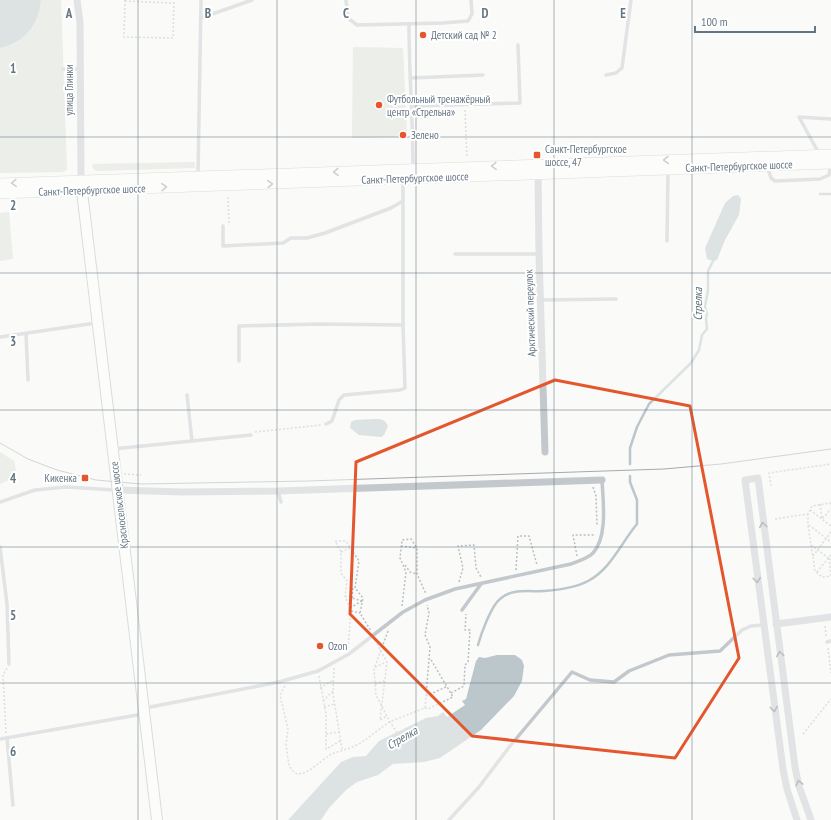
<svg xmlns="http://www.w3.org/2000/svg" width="831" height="820" viewBox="0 0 831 820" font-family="'PT Sans Narrow',sans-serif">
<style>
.green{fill:#dadfd7}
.water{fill:#bbc7cb}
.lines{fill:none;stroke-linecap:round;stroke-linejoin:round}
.stream{stroke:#bbc7cb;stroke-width:2.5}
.secondary-casing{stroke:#b3babf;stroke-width:12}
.primary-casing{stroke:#b5babe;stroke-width:12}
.path{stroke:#bbbfc2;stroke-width:1.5;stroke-dasharray:2 2;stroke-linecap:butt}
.service{stroke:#c3c8cc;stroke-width:3.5}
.minor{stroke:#c3c8cc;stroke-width:7}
.secondary{stroke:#fff;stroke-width:10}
.primary{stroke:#fff;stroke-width:11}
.tram{stroke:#a2aab0;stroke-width:1}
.oneway{stroke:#939fa8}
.oneway2{stroke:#6a7a87}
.marked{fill:none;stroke:#e4572e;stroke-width:3;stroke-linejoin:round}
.grid{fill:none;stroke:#657683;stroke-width:1;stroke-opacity:0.55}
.poi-dot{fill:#e4572e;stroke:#fff;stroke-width:1.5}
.labels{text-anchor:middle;stroke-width:4;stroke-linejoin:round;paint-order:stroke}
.poi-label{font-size:11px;fill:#657683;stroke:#fff;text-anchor:start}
.street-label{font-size:11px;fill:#657683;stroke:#fff}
.water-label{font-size:12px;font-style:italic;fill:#60757c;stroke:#fff}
.grid-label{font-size:13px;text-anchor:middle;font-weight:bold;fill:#657683;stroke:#fff;stroke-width:4;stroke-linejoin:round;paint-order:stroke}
</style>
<rect width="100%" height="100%" fill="#fafaf8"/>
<g class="green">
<path d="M 41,0 L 61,0 L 67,169 L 64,172 L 0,173 L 0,48 C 23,44 39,23 41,0 Z"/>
<polygon points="353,47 403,48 407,137 352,138"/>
<polygon points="195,162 195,168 96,171 93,168 92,164"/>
<polygon points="9,212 13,259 0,261 0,213"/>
<polygon points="0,452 14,461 17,476 0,484"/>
</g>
<g class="water">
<path d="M 0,0 L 41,0 C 39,24 24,43 0,48 Z"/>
<polygon points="738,195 741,199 739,215 725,240 717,260 713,261 707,259 705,248 725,203 733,196"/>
<path d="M 374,419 C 381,419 385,419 388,426 L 384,435 L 381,437 L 359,435 L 350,428 L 351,422 L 355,420 Z"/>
<polygon points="497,655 515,655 522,660 524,666 522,681 514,696 481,730 440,758 424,762 393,764 378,775 357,782 346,790 329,808 321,820 288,820 341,762 353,757 366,756 379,741 426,718 438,716 443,712 447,717 465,705 462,701 466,699 476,661 479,657 485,658"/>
</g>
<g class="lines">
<g class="stream">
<polyline points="820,194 831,194"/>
<polyline points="630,464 630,448 637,427 649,404 691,363 699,350 702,335 707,329 706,319 707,313 705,307 708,290 708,271 714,259"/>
<path d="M 478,645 C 481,634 491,606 500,599 C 511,588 529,592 544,591 C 558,590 575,588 588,581 C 611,569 621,543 637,524 L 637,500 L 630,482 L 630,476"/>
</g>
<defs>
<polyline id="secondary" points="81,183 157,820"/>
<g id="primary">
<polyline points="0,184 831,155"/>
<polyline points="0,193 831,163"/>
</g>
</defs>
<use href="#secondary" class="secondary-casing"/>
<use href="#primary" class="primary-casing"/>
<g class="path">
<polyline points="125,0 124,37 173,38 174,0"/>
<polyline points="125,1 174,3"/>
<polyline points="465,110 467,158"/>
<polyline points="228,197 229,223"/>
<polyline points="255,432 321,425"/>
<polyline points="124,474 141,475"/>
<polyline points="771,486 769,473 831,464"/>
<polyline points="593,487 596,496 597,525"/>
<polyline points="820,504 822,519 831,509"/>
<polyline points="831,504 830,503 812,506 808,514 808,525 815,571 822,577 831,576"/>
<polyline points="810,510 831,526"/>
<polyline points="775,519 808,514"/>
<polyline points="809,525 831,542"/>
<polyline points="811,545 831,560"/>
<polyline points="401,546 417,548"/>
<polyline points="341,552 350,548"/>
<polyline points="577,556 573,535 595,535"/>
<polyline points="813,556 831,532"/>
<polyline points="829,558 831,576"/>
<polyline points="405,565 410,572 417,574"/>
<polyline points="516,570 518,536 529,536 537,565"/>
<polyline points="817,572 831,555"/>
<polyline points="459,582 463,568 458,546 474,545 476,568 481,577"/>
<polyline points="345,596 362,601"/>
<polyline points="352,598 353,587"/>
<polyline points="402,606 406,572 400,558 402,540 411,539 417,548 417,574 426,594"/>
<polyline points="350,608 362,601"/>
<polyline points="351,611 360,613"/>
<polyline points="825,626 826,636"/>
<polyline points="388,631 374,669 376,695 390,722 402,740"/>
<polyline points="375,640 387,662 380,720 387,716"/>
<polyline points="348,648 351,611 345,596 347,581 341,573 341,552 335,541 346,541 359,561 355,588 363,598 360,613 371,631"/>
<polyline points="828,648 831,673"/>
<polyline points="375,667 387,662"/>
<polyline points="334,668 333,694 342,749"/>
<polyline points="319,676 326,714 326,749 340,741"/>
<polyline points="375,684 384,681"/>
<polyline points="285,686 280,695 288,729 286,744 289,766 293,771 297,774 304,773 310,770 331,754 350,748 361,743 389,722 425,708 430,647 425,635 429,613 427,605"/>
<polyline points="320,688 332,681"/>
<polyline points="451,693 464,686 465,665 468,662 470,630 465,630 466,614"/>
<polyline points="426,696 446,687"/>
<polyline points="323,701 333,691"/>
<polyline points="324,707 334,704"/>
<polyline points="425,708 428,709 453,697 430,658"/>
<polyline points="6,733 3,675 7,668"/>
<polyline points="326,734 339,732"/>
<polyline points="803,734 831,699"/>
</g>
<g class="service">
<polyline points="346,0 348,18 357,25 443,23 468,21 472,14 471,0"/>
<polyline points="201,18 252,0"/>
<path d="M 409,24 C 409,72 413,120 413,169"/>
<polyline points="63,69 80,69"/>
<polyline points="606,75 616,73 622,68 631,0"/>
<polyline points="410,78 483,75"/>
<polyline points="412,106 520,103 518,45"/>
<polyline points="817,154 817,150 799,117 831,119"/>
<polyline points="767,166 771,178 775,181 820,179 829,175 831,164"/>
<polyline points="198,175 201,0"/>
<polyline points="223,226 223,246 283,243 291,238 307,238 325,233 391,208 403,201"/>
<polyline points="667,241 668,170"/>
<polyline points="455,254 539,254"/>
<polyline points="540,300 616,299"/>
<polyline points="26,334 28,380"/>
<polyline points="0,337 96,323"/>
<polyline points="239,361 239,326 319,324 403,325"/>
<polyline points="187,395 192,441"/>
<polyline points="326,424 332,421 339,400 344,395 400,390 405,388 403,325 403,179"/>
<polyline points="113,449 251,435"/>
<polyline points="278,491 281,502"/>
<polyline points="0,502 35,490 66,487 116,490"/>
<polyline points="0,547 7,604 9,664"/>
<polyline points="462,610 481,584"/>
<polyline points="827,642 831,641"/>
<path d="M 145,708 L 279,682 L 318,671 L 349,654 L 403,612 L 425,600 L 455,589 L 571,564 C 578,561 587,559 593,553 C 608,537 603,501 602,480"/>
<polyline points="7,738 13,805"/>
<polyline points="0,739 143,714"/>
<polyline points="449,820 479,787 510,746 572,672 590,680 614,682 629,671 669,655 720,651 742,630 751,626 763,625"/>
</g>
<g class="minor">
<polyline points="77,0 80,22 81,181"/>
<polyline points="538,173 539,254 545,452"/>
<polyline points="117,490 182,492 278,491 602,480"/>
<polyline points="776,624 831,617"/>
<polyline points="797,820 787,789 783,769 745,480 758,478 795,767 799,786 811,820"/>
</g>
<use href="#secondary" class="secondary"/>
<use href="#primary" class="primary"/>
<polyline class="tram" points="0,443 28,459 57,470 96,480 141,484 308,481 664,469 721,464 831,449"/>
</g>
<defs><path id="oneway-chevron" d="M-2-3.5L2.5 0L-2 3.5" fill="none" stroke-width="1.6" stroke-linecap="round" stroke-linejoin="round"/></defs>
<g class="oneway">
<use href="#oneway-chevron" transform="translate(666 160) rotate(178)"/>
<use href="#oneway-chevron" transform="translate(494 166) rotate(178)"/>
<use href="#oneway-chevron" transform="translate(336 172) rotate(178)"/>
<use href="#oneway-chevron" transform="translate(14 183) rotate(178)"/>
<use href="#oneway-chevron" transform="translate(270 184) rotate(-3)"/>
<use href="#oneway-chevron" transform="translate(164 187) rotate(-2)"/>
</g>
<g class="oneway2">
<use href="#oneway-chevron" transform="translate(763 525) rotate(-97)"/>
<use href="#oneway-chevron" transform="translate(757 580) rotate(83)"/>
<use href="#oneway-chevron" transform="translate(780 654) rotate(-98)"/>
<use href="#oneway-chevron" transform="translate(774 709) rotate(83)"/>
<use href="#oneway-chevron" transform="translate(799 783) rotate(-104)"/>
</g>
<path d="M0 0H831V820H0ZM 555,380 L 690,406 L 739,658 L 675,758 L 472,736 L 350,614 L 356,462 Z" fill="#fafaf8" fill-opacity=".55" fill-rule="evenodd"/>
<path class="marked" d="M 555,380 L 690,406 L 739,658 L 675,758 L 472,736 L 350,614 L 356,462 Z"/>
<path class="grid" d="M 138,0 L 138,820M 277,0 L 277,820M 416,0 L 416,820M 554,0 L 554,820M 692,0 L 692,820M 0,137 L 831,137M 0,273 L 831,273M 0,410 L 831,410M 0,547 L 831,547M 0,683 L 831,683"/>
<g class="poi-dot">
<circle cx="423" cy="35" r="4"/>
<circle cx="379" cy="105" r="4"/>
<circle cx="403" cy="135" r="4"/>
<rect x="533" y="151" width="8" height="8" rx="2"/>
<rect x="81" y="474" width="8" height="8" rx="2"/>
<circle cx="320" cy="646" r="4"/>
</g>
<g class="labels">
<g class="poi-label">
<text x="431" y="39">Детский сад № 2</text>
<text x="387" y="103">Футбольный тренажёрный<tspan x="387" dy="13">центр «Стрельна»</tspan></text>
<text x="411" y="139">Зелено</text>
<text x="545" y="153">Санкт-Петербургское<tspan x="545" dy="13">шоссе, 47</tspan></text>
<text x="77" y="482" text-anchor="end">Кикенка</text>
<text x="328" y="650">Ozon</text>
</g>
<g class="street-label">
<text transform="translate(69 90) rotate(-90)" y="4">улица Глинки</text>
<text transform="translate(739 166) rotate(-2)" y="4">Санкт-Петербургское шоссе</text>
<text transform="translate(415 178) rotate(-2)" y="4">Санкт-Петербургское шоссе</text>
<text transform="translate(92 190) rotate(-2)" y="4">Санкт-Петербургское шоссе</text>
<text transform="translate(530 313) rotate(-92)" y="4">Арктический переулок</text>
<text transform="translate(119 505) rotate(-97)" y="4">Красносельское шоссе</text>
</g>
<g class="water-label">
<text transform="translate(698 304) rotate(-90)" y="4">Стрелка</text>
<text transform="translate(402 738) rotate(-30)" y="4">Стрелка</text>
</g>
</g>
<g class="grid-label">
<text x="69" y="18">A</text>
<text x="208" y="18">B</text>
<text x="346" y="18">C</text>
<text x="485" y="18">D</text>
<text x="623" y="18">E</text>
<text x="13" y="73">1</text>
<text x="13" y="210">2</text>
<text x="13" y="346">3</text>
<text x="13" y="483">4</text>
<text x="13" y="620">5</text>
<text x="13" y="756">6</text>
</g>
<path d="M695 26v6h120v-6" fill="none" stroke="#657683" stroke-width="2"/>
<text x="701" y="26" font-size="12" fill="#657683" stroke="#ffffff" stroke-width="3" paint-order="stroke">100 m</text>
</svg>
